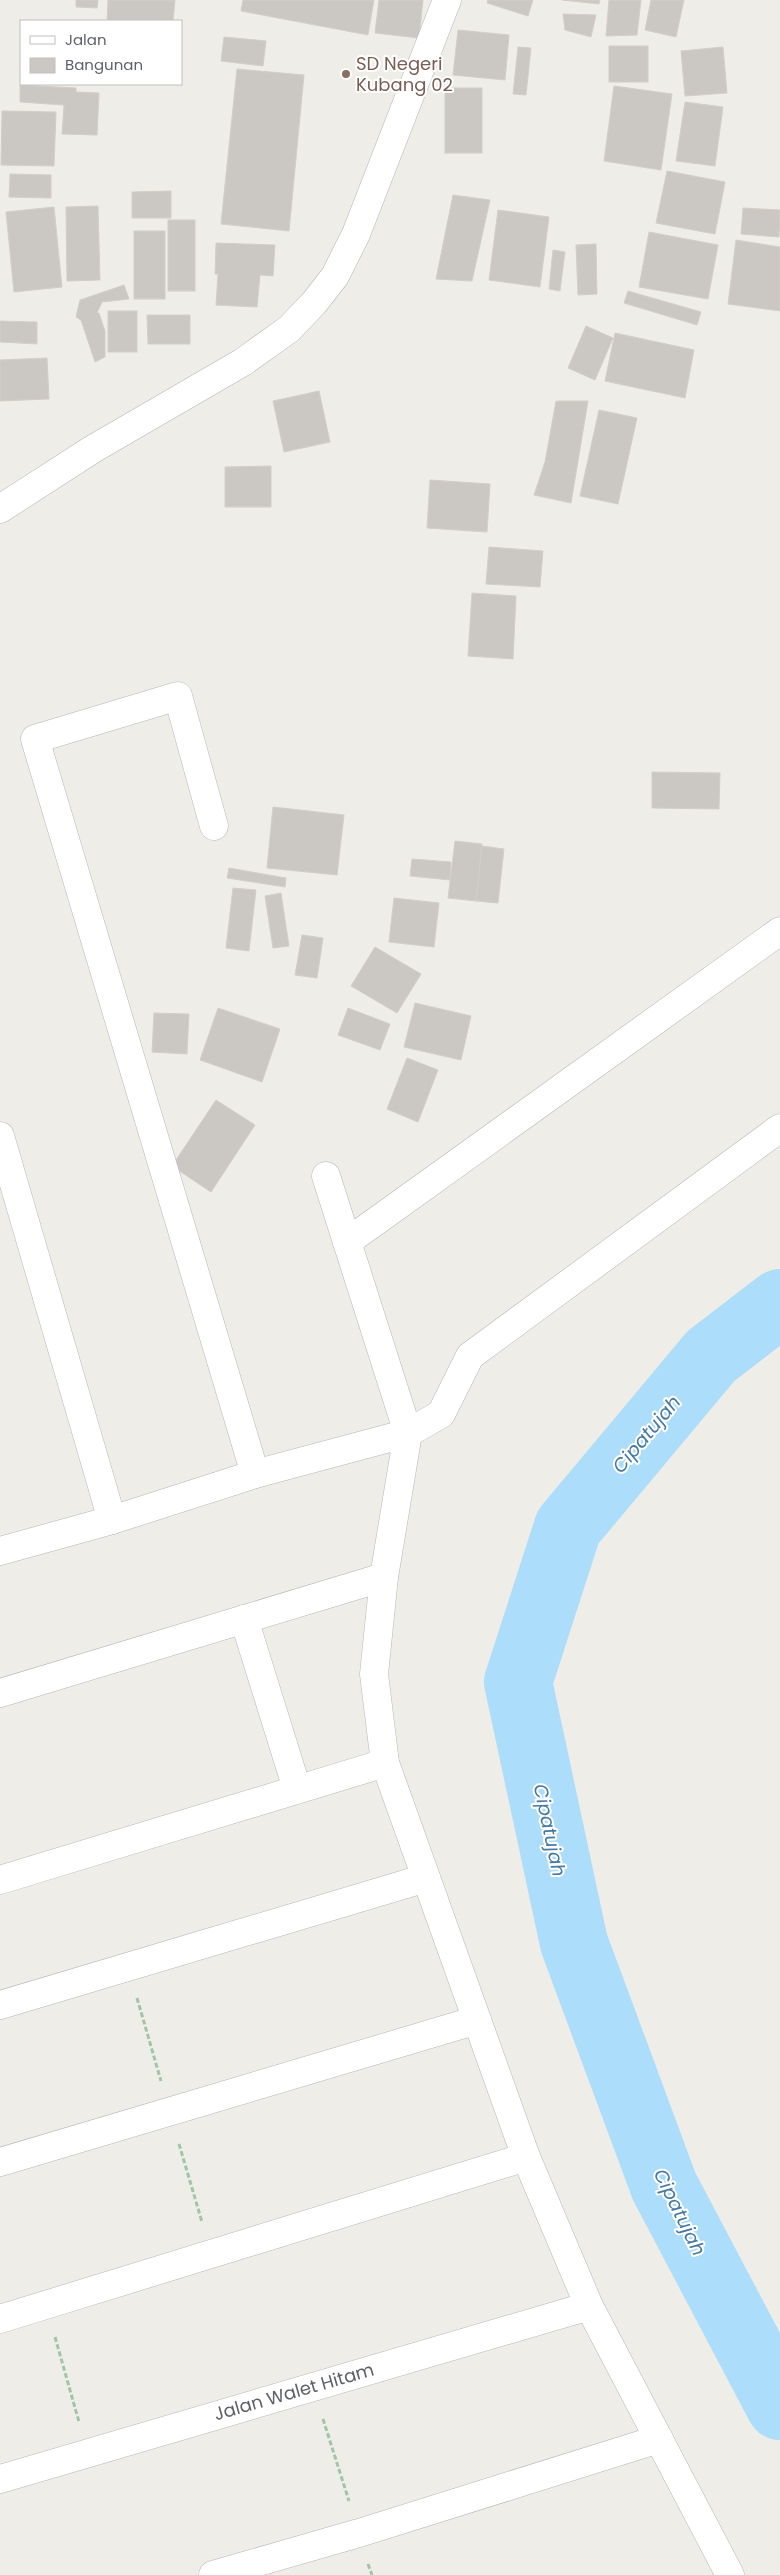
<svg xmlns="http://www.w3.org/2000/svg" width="780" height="2575" viewBox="0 0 780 2575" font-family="Poppins,sans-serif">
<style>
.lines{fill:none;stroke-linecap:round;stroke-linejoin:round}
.river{stroke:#acddfa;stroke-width:68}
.building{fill:#cbc8c4;stroke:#d4cec5}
.street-casing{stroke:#b4b7ba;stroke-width:29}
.secondary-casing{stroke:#b3b6ba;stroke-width:29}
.path{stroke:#9ec6a7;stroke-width:3;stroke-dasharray:5 2.5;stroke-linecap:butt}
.street{stroke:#fff;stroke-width:28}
.secondary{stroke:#fff;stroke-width:28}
.education-dot{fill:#8d6e63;stroke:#fff;stroke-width:2}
.labels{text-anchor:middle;stroke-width:4;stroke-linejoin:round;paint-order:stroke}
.education-label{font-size:18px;fill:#785e54;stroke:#fff;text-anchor:start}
.street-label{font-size:18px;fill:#5e6266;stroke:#fff}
.water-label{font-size:19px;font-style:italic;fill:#467aa3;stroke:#fff}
</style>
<rect width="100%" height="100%" fill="#efede7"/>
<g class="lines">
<polyline class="river" points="780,1303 711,1356 568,1527 518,1682 574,1943 664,2186 780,2406"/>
</g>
<g class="building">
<polygon points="76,0 98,0 97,8 76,7"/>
<polygon points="108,0 175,0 173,21 107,21"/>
<polygon points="243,0 374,0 368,35 241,11"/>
<polygon points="379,0 423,0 419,38 375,33"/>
<polygon points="488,0 533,0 528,16 487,3"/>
<polygon points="562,0 600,0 599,4"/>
<polygon points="609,0 641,0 637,35 606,36"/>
<polygon points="651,0 684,0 676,37 645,30"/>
<polygon points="563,14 596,15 591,37 565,30"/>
<polygon points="458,30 509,35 505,80 453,75"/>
<polygon points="224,37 266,41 263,66 221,61"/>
<rect x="609" y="46" width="39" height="36"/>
<polygon points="518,47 531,48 526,95 513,94"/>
<polygon points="723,47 727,93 685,96 681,51"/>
<polygon points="237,69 304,75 289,231 221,224"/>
<polygon points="20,85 76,88 76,92 99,93 97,135 62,134 64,105 20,102"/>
<polygon points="614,86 672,94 661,170 604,161"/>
<rect x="445" y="88" width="37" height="65"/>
<polygon points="685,102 723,107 715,166 676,161"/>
<polygon points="2,111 56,112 54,166 1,165"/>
<polygon points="667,171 725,182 715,234 656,223"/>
<polygon points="10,174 51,175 51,198 9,197"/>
<polygon points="171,191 171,218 132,218 132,192"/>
<polygon points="453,195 490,200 472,281 436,279"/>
<polygon points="98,206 100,280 67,281 66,207"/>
<polygon points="54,207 62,287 14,292 6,212"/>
<polygon points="743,208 780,210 779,237 741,234"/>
<polygon points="498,210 549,217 540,287 489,280"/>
<rect x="168" y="220" width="27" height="71"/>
<rect x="134" y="231" width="31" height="68"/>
<polygon points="649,232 718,245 708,299 639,287"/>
<polygon points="736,240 780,247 780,311 728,304"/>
<polygon points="216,243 275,245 273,276 260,275 257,307 216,305 218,274 215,274"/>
<polygon points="596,244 597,294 578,295 576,245"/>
<polygon points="553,250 565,252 560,291 549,289"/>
<polygon points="124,285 129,299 102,302 97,313 99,313 105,331 105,357 95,362 81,320 76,317 80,300"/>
<polygon points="628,291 701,312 697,325 624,303"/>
<rect x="108" y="311" width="29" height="41"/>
<polygon points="147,315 190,315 190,344 148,344"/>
<polygon points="0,321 37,322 37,344 0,342"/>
<polygon points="586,326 613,338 595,380 568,368"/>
<polygon points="615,333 694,350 685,398 605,381"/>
<polygon points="47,358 49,399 0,401 0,360"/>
<polygon points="319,391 330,442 284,452 273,401"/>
<polygon points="556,401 588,401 571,503 534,495 545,462"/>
<polygon points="599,410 637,418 618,504 580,496"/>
<polygon points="271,466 271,507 225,507 225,467"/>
<polygon points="430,480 490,484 487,532 427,528"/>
<polygon points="489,547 543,551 540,587 486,584"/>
<polygon points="472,593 516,596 513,659 468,656"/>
<polygon points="652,772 720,773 719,809 652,808"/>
<polygon points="273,807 344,815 337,875 267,868"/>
<polygon points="455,841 482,844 476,901 448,898"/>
<polygon points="482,846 504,849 498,903 476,901"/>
<polygon points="412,859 451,862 450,880 410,876"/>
<polygon points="229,868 286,878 285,887 227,878"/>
<polygon points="233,888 256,890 249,951 226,948"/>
<polygon points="281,893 289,946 273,948 265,896"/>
<polygon points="394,898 439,903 434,947 389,942"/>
<polygon points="302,935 323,938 317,978 295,975"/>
<polygon points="375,947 421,974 397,1013 351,986"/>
<polygon points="415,1003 471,1016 461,1060 404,1047"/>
<polygon points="218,1008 280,1029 262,1082 200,1060"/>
<polygon points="348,1008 390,1024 380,1050 338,1035"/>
<polygon points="154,1013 189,1014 187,1054 152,1052"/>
<polygon points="407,1058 438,1070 418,1122 387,1109"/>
<polygon points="216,1100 255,1125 211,1192 172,1166"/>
</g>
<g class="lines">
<defs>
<g id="street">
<polyline points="214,826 178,696 35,739 255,1474"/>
<polyline points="0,1136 112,1520"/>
<polyline points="326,1176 408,1433 384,1577 374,1674 385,1763 526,2157 589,2306 730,2575"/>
<polyline points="347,1242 780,931"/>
<polyline points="0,1551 112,1520 255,1474 408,1433 441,1414 470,1356 780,1128"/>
<polyline points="244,1619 297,1789"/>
<polyline points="0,1693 384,1577"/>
<polyline points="0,1880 385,1763"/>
<polyline points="0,2005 426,1878"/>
<polyline points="0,2162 477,2020"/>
<polyline points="0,2319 526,2157"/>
<polyline points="0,2479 589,2306"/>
<polyline points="213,2575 359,2533 659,2439"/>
</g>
<polyline id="secondary" points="0,509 93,449 243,362 289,329 314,303 335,276 356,234 447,0"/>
</defs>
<use href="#street" class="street-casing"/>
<use href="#secondary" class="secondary-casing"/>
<g class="path">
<polyline points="137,1998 161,2081"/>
<polyline points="179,2144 202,2222"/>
<polyline points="55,2337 79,2422"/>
<polyline points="323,2419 349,2501"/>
<polyline points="368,2564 372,2575"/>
</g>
<use href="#street" class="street"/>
<use href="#secondary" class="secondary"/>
</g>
<circle class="education-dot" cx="346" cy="74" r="5"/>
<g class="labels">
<g class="education-label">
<text x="356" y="70">SD Negeri<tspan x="356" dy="21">Kubang 02</tspan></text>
</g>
<g class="street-label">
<text transform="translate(294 2392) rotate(-16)" y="6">Jalan Walet Hitam</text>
</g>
<g class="water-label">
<text transform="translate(646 1434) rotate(-50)" y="7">Cipatujah</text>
<text transform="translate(550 1830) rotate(78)" y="7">Cipatujah</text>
<text transform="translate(680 2212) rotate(64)" y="7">Cipatujah</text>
</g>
</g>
<rect x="20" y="20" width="162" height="65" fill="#ffffff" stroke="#bfc0c2"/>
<rect x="30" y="36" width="25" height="8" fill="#ffffff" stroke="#bfc0c2"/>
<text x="65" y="45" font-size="15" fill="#5e6266">Jalan</text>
<rect x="30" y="58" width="25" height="15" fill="#cbc8c4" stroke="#bfc0c2"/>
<text x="65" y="70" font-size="15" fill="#5e6266">Bangunan</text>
</svg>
